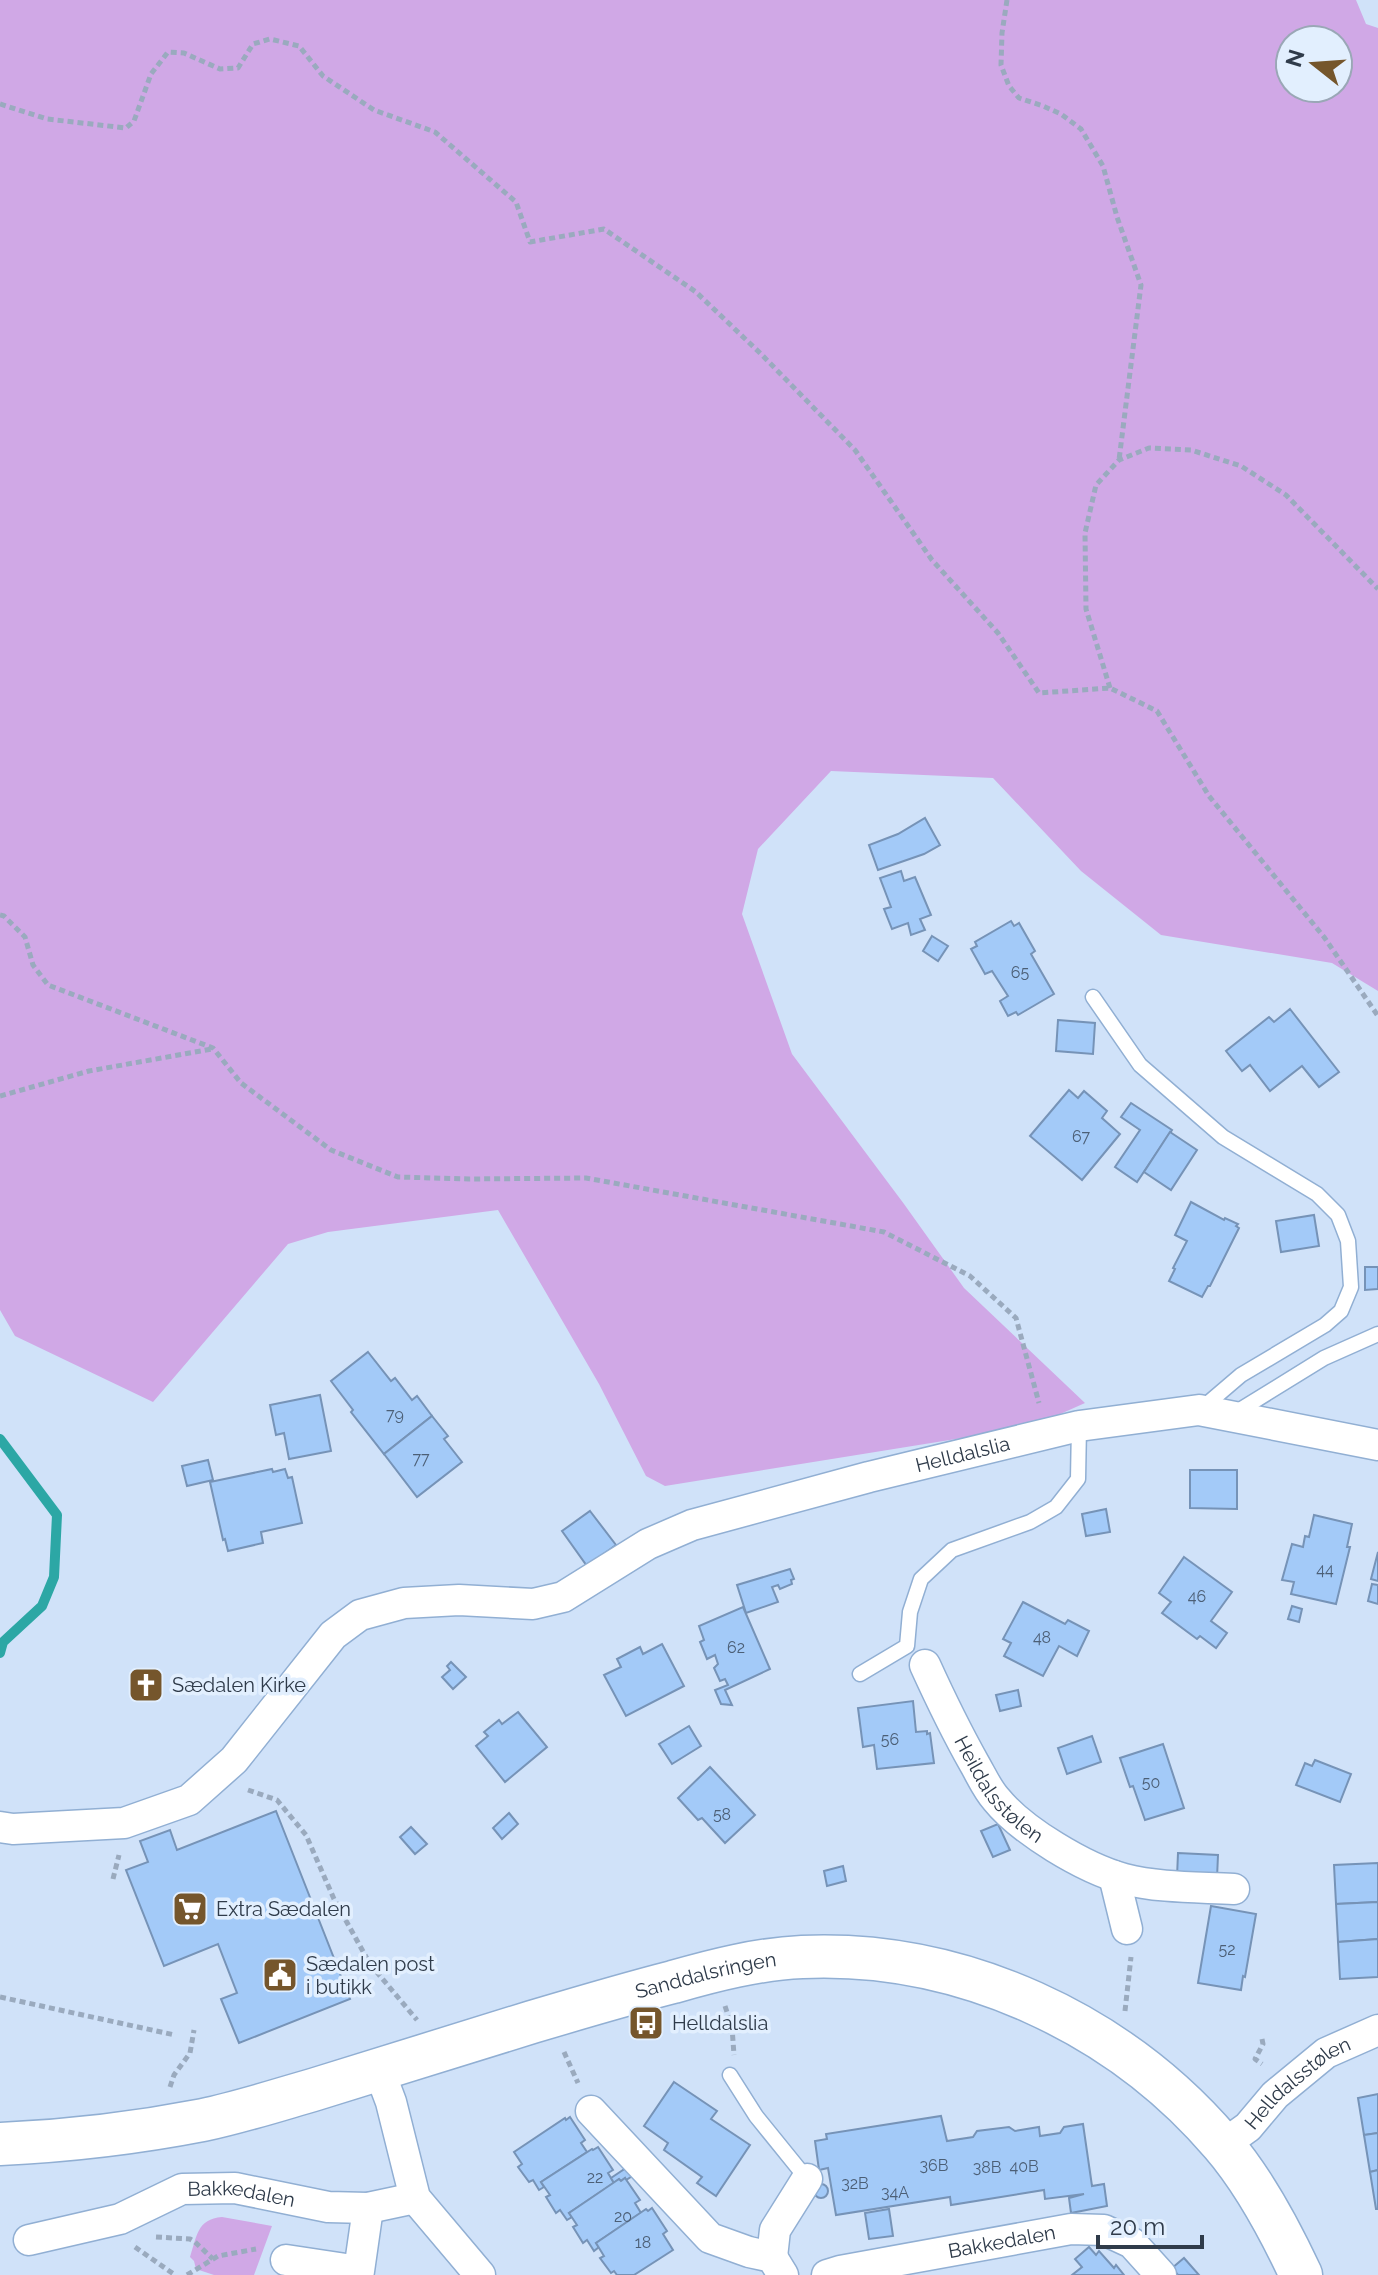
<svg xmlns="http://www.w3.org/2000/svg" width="1378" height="2275" viewBox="0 0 1378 2275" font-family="Raleway,sans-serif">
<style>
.green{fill:#d0a8e6;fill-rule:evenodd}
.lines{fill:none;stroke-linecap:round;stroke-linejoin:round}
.stream{stroke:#2ca7a5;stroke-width:10}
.building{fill:#a3caf8;stroke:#7693b7;stroke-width:2}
.lane-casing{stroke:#91afd3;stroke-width:17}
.street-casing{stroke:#91afd3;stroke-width:33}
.secondary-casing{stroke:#91afd3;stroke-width:45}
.path{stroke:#9aaabe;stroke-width:5;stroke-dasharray:6 4;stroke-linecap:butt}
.lane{stroke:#fff;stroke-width:14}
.street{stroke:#fff;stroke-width:30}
.secondary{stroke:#fff;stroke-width:42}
.labels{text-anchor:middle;stroke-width:7;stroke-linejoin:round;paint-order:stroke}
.number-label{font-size:16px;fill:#4c5f76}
.street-label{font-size:20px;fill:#2f3b4a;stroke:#e2effe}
.poi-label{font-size:20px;fill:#2f3b4a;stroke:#e2effe;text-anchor:start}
</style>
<rect width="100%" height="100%" fill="#d0e2f9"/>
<g class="green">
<path d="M 0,0 L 1356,0 L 1366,24 L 1378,28 L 1378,991 L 1332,963 L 1161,935 L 1081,871 L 993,778 L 831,771 L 758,849 L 742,914 L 792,1054 L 904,1204 L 964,1288 L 1085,1403 L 1031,1427 L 665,1486 L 646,1476 L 599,1384 L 498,1210 L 328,1232 L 288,1244 L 153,1402 L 15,1336 L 0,1310 ZM 1290,40 L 1338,40 L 1338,88 L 1290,88 Z"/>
<path d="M 222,2217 L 272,2226 L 254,2275 L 214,2275 L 196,2269 L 194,2261 L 190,2257 C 197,2236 197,2219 222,2217 Z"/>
</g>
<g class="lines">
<polyline class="stream" points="0,1439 57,1515 54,1577 42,1606 3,1642 0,1653"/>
</g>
<g class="building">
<polygon points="925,818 940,845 924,854 878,870 869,845 898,834"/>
<polygon points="901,871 904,881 915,877 931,915 920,919 925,930 911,935 908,923 892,929 884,909 891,907 880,878"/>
<polygon points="1011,921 1014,926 1019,923 1035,951 1031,954 1054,994 1018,1015 1016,1012 1008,1016 1000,1001 1008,996 992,971 985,974 971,949 977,946 975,942"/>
<polygon points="932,936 948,946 938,961 923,951"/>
<polygon points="1290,1009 1339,1072 1319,1087 1302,1066 1270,1091 1250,1065 1242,1071 1226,1051 1269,1017 1274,1022"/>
<polygon points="1058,1020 1095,1023 1093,1054 1056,1051"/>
<polygon points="1069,1090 1078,1098 1084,1091 1107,1111 1102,1118 1120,1134 1082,1180 1030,1136"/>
<polygon points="1131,1103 1172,1130 1137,1182 1115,1167 1140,1130 1121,1117"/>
<polygon points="1170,1132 1197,1150 1171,1190 1144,1172"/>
<polygon points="1191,1202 1224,1220 1225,1218 1238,1224 1236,1226 1239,1228 1210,1286 1208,1286 1202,1297 1169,1281 1175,1269 1173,1268 1187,1241 1175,1235"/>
<polygon points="1314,1215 1319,1246 1281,1252 1276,1221"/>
<polygon points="1365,1267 1378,1267 1378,1289 1365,1290"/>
<polygon points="368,1352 391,1381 395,1378 412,1400 417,1396 432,1416 384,1454 351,1412 353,1410 331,1381"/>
<polygon points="320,1395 331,1451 289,1459 284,1433 276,1435 270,1405"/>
<polygon points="432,1416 448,1436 444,1439 462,1462 417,1497 384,1454"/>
<polygon points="208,1460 213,1480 187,1486 182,1466"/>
<polygon points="272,1469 273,1472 285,1469 288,1478 292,1477 302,1523 261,1532 263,1543 228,1551 225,1539 223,1540 210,1482"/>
<polygon points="1190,1470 1237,1470 1237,1509 1190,1508"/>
<polygon points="1106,1509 1110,1532 1086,1536 1082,1514"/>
<polygon points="590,1511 616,1545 587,1566 562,1531"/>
<polygon points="1314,1515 1352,1524 1347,1547 1350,1547 1336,1604 1291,1594 1294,1582 1282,1580 1292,1544 1303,1547 1305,1536 1309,1537"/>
<polygon points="1378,1552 1378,1581 1371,1579"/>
<polygon points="1184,1557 1232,1592 1211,1621 1227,1633 1216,1648 1200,1636 1197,1639 1162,1613 1171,1602 1159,1593"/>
<polygon points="790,1569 794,1579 791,1580 792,1584 780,1589 778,1585 772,1587 778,1602 746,1613 737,1585"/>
<polygon points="1372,1584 1378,1585 1378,1604 1368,1601"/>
<polygon points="1023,1602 1065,1624 1068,1620 1089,1631 1077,1656 1059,1646 1043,1676 1004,1656 1011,1643 1003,1639"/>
<polygon points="1292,1606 1302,1609 1299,1622 1288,1619"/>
<polygon points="743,1607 770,1669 725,1690 732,1705 721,1704 715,1690 728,1685 725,1679 720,1681 714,1668 718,1664 715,1655 707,1659 700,1642 704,1640 699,1626"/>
<polygon points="662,1644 684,1686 626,1716 604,1675 621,1667 617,1659 640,1647 643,1654"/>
<polygon points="451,1662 466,1677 453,1689 442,1677 450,1670 447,1666"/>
<polygon points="1018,1690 1021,1706 1000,1711 996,1695"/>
<polygon points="913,1701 916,1732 927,1731 927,1734 930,1733 934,1763 877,1769 874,1745 863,1747 858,1708"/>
<polygon points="518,1712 547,1747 505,1782 476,1746 488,1736 484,1732 499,1720 502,1724"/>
<polygon points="689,1726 701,1746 672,1764 659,1744"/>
<polygon points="1092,1736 1101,1762 1067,1774 1058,1748"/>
<polygon points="1163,1744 1184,1808 1145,1820 1133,1786 1130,1787 1120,1758"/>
<polygon points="1315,1760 1351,1774 1340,1802 1296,1785 1305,1763 1312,1766"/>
<polygon points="710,1767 755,1815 725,1843 702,1818 698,1820 678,1798"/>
<polygon points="276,1811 350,1999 239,2043 221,1999 237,1993 218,1944 164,1966 126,1870 148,1862 140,1841 170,1830 177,1850"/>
<polygon points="509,1813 518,1824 502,1839 493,1828"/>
<polygon points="998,1824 1010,1850 993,1857 981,1831"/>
<polygon points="411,1827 427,1844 415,1854 400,1837"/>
<polygon points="1178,1853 1218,1855 1217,1878 1177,1877"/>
<polygon points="1378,1863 1378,1902 1336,1904 1334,1865"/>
<polygon points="843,1866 846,1881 827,1886 824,1871"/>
<polygon points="1378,1902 1378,1939 1338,1942 1336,1904"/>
<polygon points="1211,1906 1256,1914 1245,1977 1243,1976 1241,1990 1198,1983"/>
<polygon points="1378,1939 1378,1977 1340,1979 1338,1942"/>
<polygon points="674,2082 717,2111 711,2119 750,2145 716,2196 697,2183 702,2177 664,2150 668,2143 644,2126"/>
<polygon points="1378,2094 1378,2133 1364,2135 1358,2098"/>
<polygon points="941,2116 947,2141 973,2137 977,2131 1009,2127 1015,2131 1039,2127 1040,2136 1060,2133 1064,2127 1083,2124 1092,2186 1104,2184 1107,2206 1071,2213 1069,2198 1084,2194 1045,2199 1044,2190 951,2205 950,2197 836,2215 828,2168 819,2170 815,2141 827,2139 826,2134"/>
<polygon points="570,2117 585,2140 581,2143 587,2152 541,2182 544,2187 539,2190 533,2180 529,2182 518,2167 522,2164 514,2152 565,2118 566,2120"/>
<polygon points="1378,2133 1378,2170 1370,2172 1364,2135"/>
<polygon points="598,2147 613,2170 608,2173 614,2183 569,2213 572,2217 567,2220 560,2210 556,2213 546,2197 550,2195 541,2182 592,2149 593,2150"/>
<polygon points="629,2166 634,2175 626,2180 625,2178 621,2181 619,2179 614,2183 611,2178"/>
<polygon points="1378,2170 1378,2209 1376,2209 1370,2172"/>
<polygon points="625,2178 640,2200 635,2203 641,2213 596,2243 599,2247 594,2251 587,2240 583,2243 573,2227 577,2225 569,2213 619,2179 621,2181"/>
<circle cx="821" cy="2191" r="7"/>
<polygon points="652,2208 667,2231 663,2234 673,2250 634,2275 617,2275 614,2271 611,2273 600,2258 604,2256 596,2243 646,2209 648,2211"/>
<polygon points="889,2209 893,2236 869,2239 865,2213"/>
<polygon points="1089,2247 1096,2255 1099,2251 1114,2268 1116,2265 1124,2275 1072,2275 1082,2267 1075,2259"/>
<polygon points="1184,2258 1199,2275 1178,2275 1172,2268"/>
</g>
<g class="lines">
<defs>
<g id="lane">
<polyline points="1093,997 1140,1065 1223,1137 1317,1194 1338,1215 1348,1241 1351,1287 1341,1311 1325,1325 1241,1375 1200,1410"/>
<polyline points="1235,1413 1324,1358 1378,1334"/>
<polyline points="860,1674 907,1646 910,1612 921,1579 952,1550 1030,1522 1056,1507 1078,1479 1079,1426"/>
<polyline points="730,2075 756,2116 807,2179"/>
</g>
<g id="street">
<path id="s1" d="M 925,1665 C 940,1698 956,1731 974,1763 C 981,1775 987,1789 996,1799 C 1022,1831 1084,1868 1124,1879 C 1159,1888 1198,1887 1234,1889"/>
<path id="s2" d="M 0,1827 L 13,1829 L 124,1823 L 189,1800 L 234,1760 L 333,1635 L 360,1615 L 404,1603 L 459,1600 L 533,1604 L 563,1597 L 648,1544 L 692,1525 L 869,1477 L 1079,1426 L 1199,1410 L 1378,1445"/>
<polyline points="1114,1876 1127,1929"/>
<polyline points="379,2070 391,2102 415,2198 480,2275"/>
<polyline points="591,2111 710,2238 749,2252 772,2257 783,2275"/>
<path id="s3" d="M 1223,2145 L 1248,2127 L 1275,2095 L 1326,2053 L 1378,2030"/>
<path id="s4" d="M 29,2240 L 120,2219 L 182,2189 L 235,2188 L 328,2207 L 368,2208 L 415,2198"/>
<polyline points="772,2257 775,2230 807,2179"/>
<polyline points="286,2260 359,2271 368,2208"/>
<path id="s5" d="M 827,2275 L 840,2271 L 1071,2229 L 1104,2230 L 1132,2243 L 1161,2275"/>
</g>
<g id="secondary">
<path id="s6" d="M 0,2144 C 68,2141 136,2133 203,2120 C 241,2112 278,2100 316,2089 C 388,2067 460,2044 532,2022 C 579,2008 626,1994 673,1982 C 715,1970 758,1959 802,1957 C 961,1950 1119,2023 1222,2144 C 1254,2181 1280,2230 1301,2275"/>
</g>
</defs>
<use href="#lane" class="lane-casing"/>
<use href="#street" class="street-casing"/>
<use href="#secondary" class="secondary-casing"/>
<g class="path">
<polyline points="1007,0 1002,33 1001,65 1009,86 1019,98 1043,106 1061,114 1081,129 1103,166 1117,217 1141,285 1119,460"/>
<polyline points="0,104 47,119 126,128 134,121 151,74 168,52 184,53 220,69 238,68 253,44 270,39 299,46 323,76 374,110 435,132 516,202 530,242 604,229 696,292 761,354 855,450 932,560 998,633 1039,693 1110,688 1157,711 1209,796 1324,937 1378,1016"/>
<polyline points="1110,688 1086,609 1085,533 1096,485 1119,460 1149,448 1191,450 1241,466 1286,495 1378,589"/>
<polyline points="0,915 4,916 25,937 33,965 48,985 213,1048 241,1083 331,1150 398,1177 469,1179 586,1178 884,1232 970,1276 1016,1318 1039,1403"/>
<polyline points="0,1096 89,1071 212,1049"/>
<polyline points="248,1790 277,1800 306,1835 334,1899 370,1964 417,2020"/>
<polyline points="113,1879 119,1855"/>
<polyline points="0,1997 175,2035"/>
<polyline points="725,2006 732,2027 734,2055"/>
<polyline points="1125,2011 1131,1957"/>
<polyline points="1262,2039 1263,2044 1255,2059 1262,2064"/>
<polyline points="564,2052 578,2083"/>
<polyline points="170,2087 174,2075 190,2053 194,2030"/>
<polyline points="156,2237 190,2239 195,2242 213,2259"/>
<polyline points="135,2247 175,2275"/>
<polyline points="187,2275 218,2256 256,2249"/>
</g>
<use href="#lane" class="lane"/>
<use href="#street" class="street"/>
<use href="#secondary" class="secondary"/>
</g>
<defs>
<symbol id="church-square" viewBox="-11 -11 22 22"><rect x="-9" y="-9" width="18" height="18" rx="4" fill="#75562c" stroke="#e2effe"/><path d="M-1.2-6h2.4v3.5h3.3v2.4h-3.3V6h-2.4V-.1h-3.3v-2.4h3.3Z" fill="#fff"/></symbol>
<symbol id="supermarket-square" viewBox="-11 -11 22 22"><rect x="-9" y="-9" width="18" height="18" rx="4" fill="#75562c" stroke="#e2effe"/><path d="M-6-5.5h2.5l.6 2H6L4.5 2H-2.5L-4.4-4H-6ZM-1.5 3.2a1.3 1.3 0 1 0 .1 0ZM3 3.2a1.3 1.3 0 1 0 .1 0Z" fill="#fff"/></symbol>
<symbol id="civic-square" viewBox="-11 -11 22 22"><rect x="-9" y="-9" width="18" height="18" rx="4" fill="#75562c" stroke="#e2effe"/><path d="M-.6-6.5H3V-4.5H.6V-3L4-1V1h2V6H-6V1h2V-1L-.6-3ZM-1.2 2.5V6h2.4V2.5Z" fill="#fff"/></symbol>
<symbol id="bus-square" viewBox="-11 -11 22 22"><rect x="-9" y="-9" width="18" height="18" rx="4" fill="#75562c" stroke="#e2effe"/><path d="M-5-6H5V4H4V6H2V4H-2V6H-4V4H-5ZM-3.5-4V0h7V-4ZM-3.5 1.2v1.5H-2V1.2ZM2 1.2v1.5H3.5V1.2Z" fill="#fff"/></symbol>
</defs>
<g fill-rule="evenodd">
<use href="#church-square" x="126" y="1665" width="40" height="40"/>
<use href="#supermarket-square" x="170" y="1889" width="40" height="40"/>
<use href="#civic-square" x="260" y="1955" width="40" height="40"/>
<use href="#bus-square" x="626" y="2003" width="40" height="40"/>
</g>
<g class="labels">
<g class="number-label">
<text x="1020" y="978">65</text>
<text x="1081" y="1142">67</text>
<text x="395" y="1420">79</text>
<text x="421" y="1464">77</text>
<text x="1325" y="1575">44</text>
<text x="1197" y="1602">46</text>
<text x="1042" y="1643">48</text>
<text x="736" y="1653">62</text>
<text x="890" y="1745">56</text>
<text x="1151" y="1788">50</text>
<text x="722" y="1820">58</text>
<text x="1227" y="1955">52</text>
<text x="934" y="2171">36B</text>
<text x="1024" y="2172">40B</text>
<text x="987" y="2173">38B</text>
<text x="595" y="2183">22</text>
<text x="855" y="2189">32B</text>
<text x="895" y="2198">34A</text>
<text x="623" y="2222">20</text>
<text x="643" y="2248">18</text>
</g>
<g class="street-label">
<text dy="7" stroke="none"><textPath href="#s2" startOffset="1080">Helldalslia</textPath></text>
<text dy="7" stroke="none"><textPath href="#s1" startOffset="146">Heildalsstølen</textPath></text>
<text dy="7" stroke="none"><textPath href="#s6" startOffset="728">Sanddalsringen</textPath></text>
<text dy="7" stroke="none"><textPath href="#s3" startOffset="98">Helldalsstølen</textPath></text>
<text dy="7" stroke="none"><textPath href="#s4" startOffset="222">Bakkedalen</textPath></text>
<text dy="7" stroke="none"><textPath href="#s5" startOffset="178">Bakkedalen</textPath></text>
</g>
<g class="poi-label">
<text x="172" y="1692">Sædalen Kirke</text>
<text x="216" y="1916">Extra Sædalen</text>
<text x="306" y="1971">Sædalen post<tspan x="306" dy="23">i butikk</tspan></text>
<text x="672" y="2030">Helldalslia</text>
</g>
</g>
<g transform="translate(1314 64) rotate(287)"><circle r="38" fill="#e2effe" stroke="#9aa7b6" stroke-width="2"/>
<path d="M0-6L14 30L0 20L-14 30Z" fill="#75562c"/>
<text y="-12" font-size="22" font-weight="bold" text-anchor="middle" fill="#2f3b4a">N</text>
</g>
<path d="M1098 2235v12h104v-12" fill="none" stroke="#2f3b4a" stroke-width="4"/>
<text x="1110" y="2235" font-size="24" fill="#2f3b4a" stroke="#e2effe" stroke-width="6" paint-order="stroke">20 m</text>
</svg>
